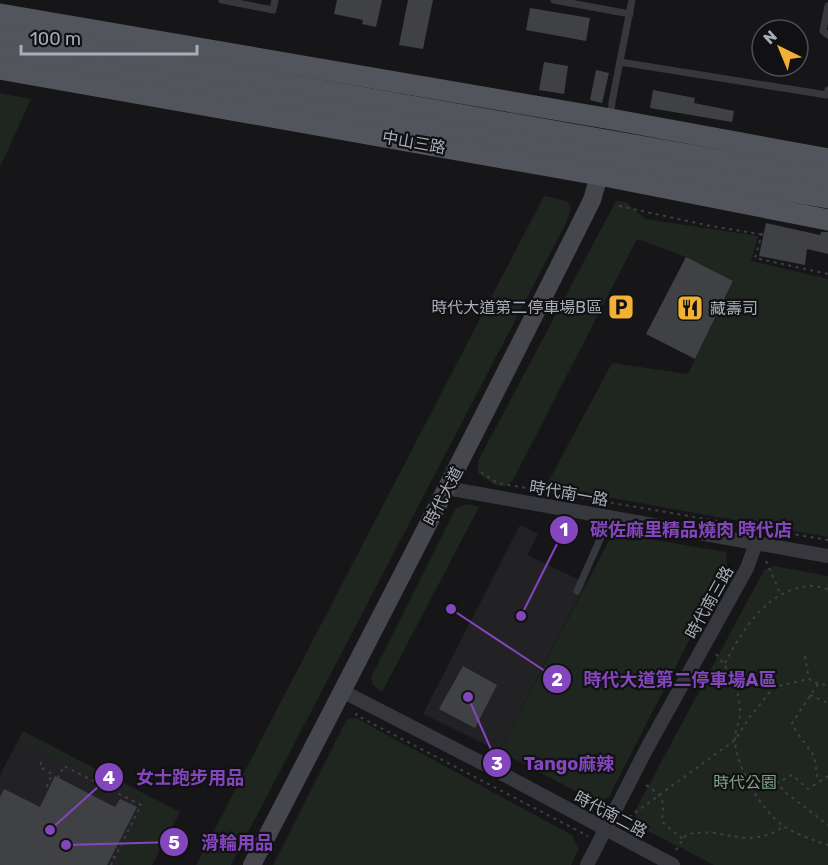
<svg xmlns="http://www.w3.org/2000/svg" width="828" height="865" viewBox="0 0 828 865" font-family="Rubik,'Noto Sans TC',sans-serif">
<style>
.built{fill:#222225}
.green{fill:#1e261f}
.building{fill:#404145}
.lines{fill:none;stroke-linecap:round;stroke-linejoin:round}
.path{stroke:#3d3f44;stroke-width:2;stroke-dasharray:3 4.5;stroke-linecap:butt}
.lane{stroke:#37383d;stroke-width:7}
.street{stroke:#37383d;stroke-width:14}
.secondary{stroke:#45474d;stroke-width:18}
.primary{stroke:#53555c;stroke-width:21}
.labels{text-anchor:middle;stroke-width:4.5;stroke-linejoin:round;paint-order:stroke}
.street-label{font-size:16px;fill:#a8adb8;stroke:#111113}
.poi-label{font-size:16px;fill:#a8adb8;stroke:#111113;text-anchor:end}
.park-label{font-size:16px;fill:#7fa381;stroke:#111113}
.leader{fill:none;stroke:#8446be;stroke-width:2}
.callout-dot{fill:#8446be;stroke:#111113;stroke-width:2}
.mark-label{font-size:18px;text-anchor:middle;font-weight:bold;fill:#fff}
.callout-label{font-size:18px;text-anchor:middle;font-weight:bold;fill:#8446be;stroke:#111113;stroke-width:4.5;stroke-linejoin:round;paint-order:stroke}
</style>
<rect width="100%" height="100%" fill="#161618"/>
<g class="built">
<polygon points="520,525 538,534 527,555 586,583 499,751 423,714"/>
<polygon points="23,731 180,812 152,865 0,865 0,775"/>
</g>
<g class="green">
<polygon points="0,93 31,99 0,167"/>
<polygon points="544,196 567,201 571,208 567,221 231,865 196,865"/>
<polygon points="616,201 626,202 645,219 758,236 751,261 828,279 828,537 546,486 612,363 688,374 733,282 686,257 637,239 513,480 505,487 495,485 478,473 478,461"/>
<polygon points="469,504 479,507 382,692 373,685 371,677 456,508"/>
<polygon points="613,533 726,552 727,566 609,797 596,802 499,751"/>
<polygon points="774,566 828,576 828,865 714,865 636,825 635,811 764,570"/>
<polygon points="356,718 572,835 579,849 571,865 273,865 347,719"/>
<polygon points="23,732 178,811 150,865 123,865 114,861 144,801 20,738"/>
</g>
<g class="building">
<polygon points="337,0 382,0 376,27 362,24 363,20 334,14"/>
<polygon points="408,0 433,0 423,49 399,45"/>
<polygon points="530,8 590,18 586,41 526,30"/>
<polygon points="544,62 568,66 564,94 539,90"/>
<polygon points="596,70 609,73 602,103 590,100"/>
<polygon points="653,90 695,98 694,103 734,111 732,122 650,108"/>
<polygon points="766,223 820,235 821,232 828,232 828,254 807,249 805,265 759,256"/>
<polygon points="686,257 733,281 695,359 646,334"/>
<polygon points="463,666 497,685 475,728 439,709"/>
<polygon points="55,776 115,807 120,799 137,807 107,865 0,865 0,797 4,789 40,807"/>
</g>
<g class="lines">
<g class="path">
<polyline points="619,206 706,225 828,246"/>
<polyline points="762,233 755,258 828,274"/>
<polyline points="481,472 497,483 828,540"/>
<polyline points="766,561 781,595"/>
<path d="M 716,654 C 730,670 740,691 740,713 C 740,722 734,731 735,740 C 736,768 762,812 785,827 C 798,835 813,840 828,845"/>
<polyline points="805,656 809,679"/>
<path d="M 725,663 C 743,629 767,590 809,586 C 815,585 822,588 828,589"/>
<polyline points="818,684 792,723 796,731 814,756 818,781"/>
<polyline points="810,695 828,703"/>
<polyline points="357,713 356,715 588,836"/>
<polyline points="41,762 40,767 52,774 47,786 51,788 36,817 58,828"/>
<polyline points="828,776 808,789 792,775 777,783 786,793 828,825"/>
<polyline points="54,785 64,766 141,805 111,865"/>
<path d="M 646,785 C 665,798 664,799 662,822 L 683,839"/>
<polyline points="629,817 735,740 749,718 774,687 809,679 818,684 828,685"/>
<polyline points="44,820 55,797"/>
<polyline points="68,820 76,804"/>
<polyline points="0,826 11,832"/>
<polyline points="72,836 80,840 92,819 78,812 73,823"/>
<polyline points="70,840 65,850 69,852 74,843"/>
<path d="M 676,850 L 686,835 C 724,824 745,853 784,826"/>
<polyline points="0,852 11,832 46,850"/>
<polyline points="106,853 114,857"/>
<polyline points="42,860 52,865"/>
<polyline points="0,864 2,865"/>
<polyline points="40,865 64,817 78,825 70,840 90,852 83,865"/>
</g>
<g class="lane">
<polyline points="222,0 273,10 275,0"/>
<polyline points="554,0 630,14"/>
<polyline points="828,6 823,31 828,35"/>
<polyline points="620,62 827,95 828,90"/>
<polyline points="611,115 612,102 632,0"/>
<polyline points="577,591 610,517"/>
</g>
<g class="street">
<polyline points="446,488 828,556"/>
<polyline points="342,691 484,764 673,865"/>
<polyline points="587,865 647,748 747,568 756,543"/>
</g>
<path class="secondary" d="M 252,865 C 367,644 481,423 592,200 L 603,162"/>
<g class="primary">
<polyline points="0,14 611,119 828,159"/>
<polyline points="0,34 828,179"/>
<polyline points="0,54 828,198"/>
<polyline points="0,69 599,175 828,220"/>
</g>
</g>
<defs>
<symbol id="parking-square" viewBox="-11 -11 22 22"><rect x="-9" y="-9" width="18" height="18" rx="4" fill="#f2b134" stroke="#111113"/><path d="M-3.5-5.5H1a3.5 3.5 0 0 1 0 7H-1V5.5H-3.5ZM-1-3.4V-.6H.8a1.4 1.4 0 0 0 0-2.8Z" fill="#111"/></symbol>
<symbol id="restaurant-square" viewBox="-11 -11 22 22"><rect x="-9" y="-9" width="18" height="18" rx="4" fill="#f2b134" stroke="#111113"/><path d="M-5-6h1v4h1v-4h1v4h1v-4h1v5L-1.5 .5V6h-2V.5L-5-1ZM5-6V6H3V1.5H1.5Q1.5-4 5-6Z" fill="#111"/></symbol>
</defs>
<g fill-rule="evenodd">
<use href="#parking-square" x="606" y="292" width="30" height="30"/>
<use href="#restaurant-square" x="675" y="293" width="30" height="30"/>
</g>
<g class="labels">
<g class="street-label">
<text transform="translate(414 142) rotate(10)" y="6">中山三路</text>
<text transform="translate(569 493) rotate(10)" y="6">時代南一路</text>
<text transform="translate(443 496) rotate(-62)" y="6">時代大道</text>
<text transform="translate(709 602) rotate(-61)" y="6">時代南三路</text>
<text transform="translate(611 814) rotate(28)" y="6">時代南二路</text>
</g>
<g class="poi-label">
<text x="602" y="313">時代大道第二停車場B區</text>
<text x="710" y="314" text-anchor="start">藏壽司</text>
</g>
<g class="park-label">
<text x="745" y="788">時代公園</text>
</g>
</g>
<path class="leader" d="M521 616L564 530M451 609L557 679M468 697L497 763M50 830L109 777M66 845L174 842"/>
<g class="callout-dot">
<circle cx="521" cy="616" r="6"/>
<circle cx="451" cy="609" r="6"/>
<circle cx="468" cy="697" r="6"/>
<circle cx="50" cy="830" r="6"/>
<circle cx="66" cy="845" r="6"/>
<circle cx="564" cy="530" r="15"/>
<circle cx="557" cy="679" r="15"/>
<circle cx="497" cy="763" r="15"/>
<circle cx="109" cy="777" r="15"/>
<circle cx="174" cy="842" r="15"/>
</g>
<g class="mark-label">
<text x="564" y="536">1</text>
<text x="557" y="686">2</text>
<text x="497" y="770">3</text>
<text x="109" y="784">4</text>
<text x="174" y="849">5</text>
</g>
<g class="callout-label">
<text x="691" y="536">碳佐麻里精品燒肉 時代店</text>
<text x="680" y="686">時代大道第二停車場A區</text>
<text x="569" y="770">Tango麻辣</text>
<text x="190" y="784">女士跑步用品</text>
<text x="237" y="849">滑輪用品</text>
</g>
<g transform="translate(780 48) rotate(317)"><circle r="28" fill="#111113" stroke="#4d4f55" stroke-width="1.5"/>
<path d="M0-4.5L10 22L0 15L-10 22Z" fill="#f2b134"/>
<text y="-9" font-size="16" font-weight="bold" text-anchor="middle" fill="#a8adb8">N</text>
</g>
<path d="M21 45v9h176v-9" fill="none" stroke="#a8adb8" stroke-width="3"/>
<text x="30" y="45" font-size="18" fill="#a8adb8" stroke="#111113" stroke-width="4.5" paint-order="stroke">100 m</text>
</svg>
